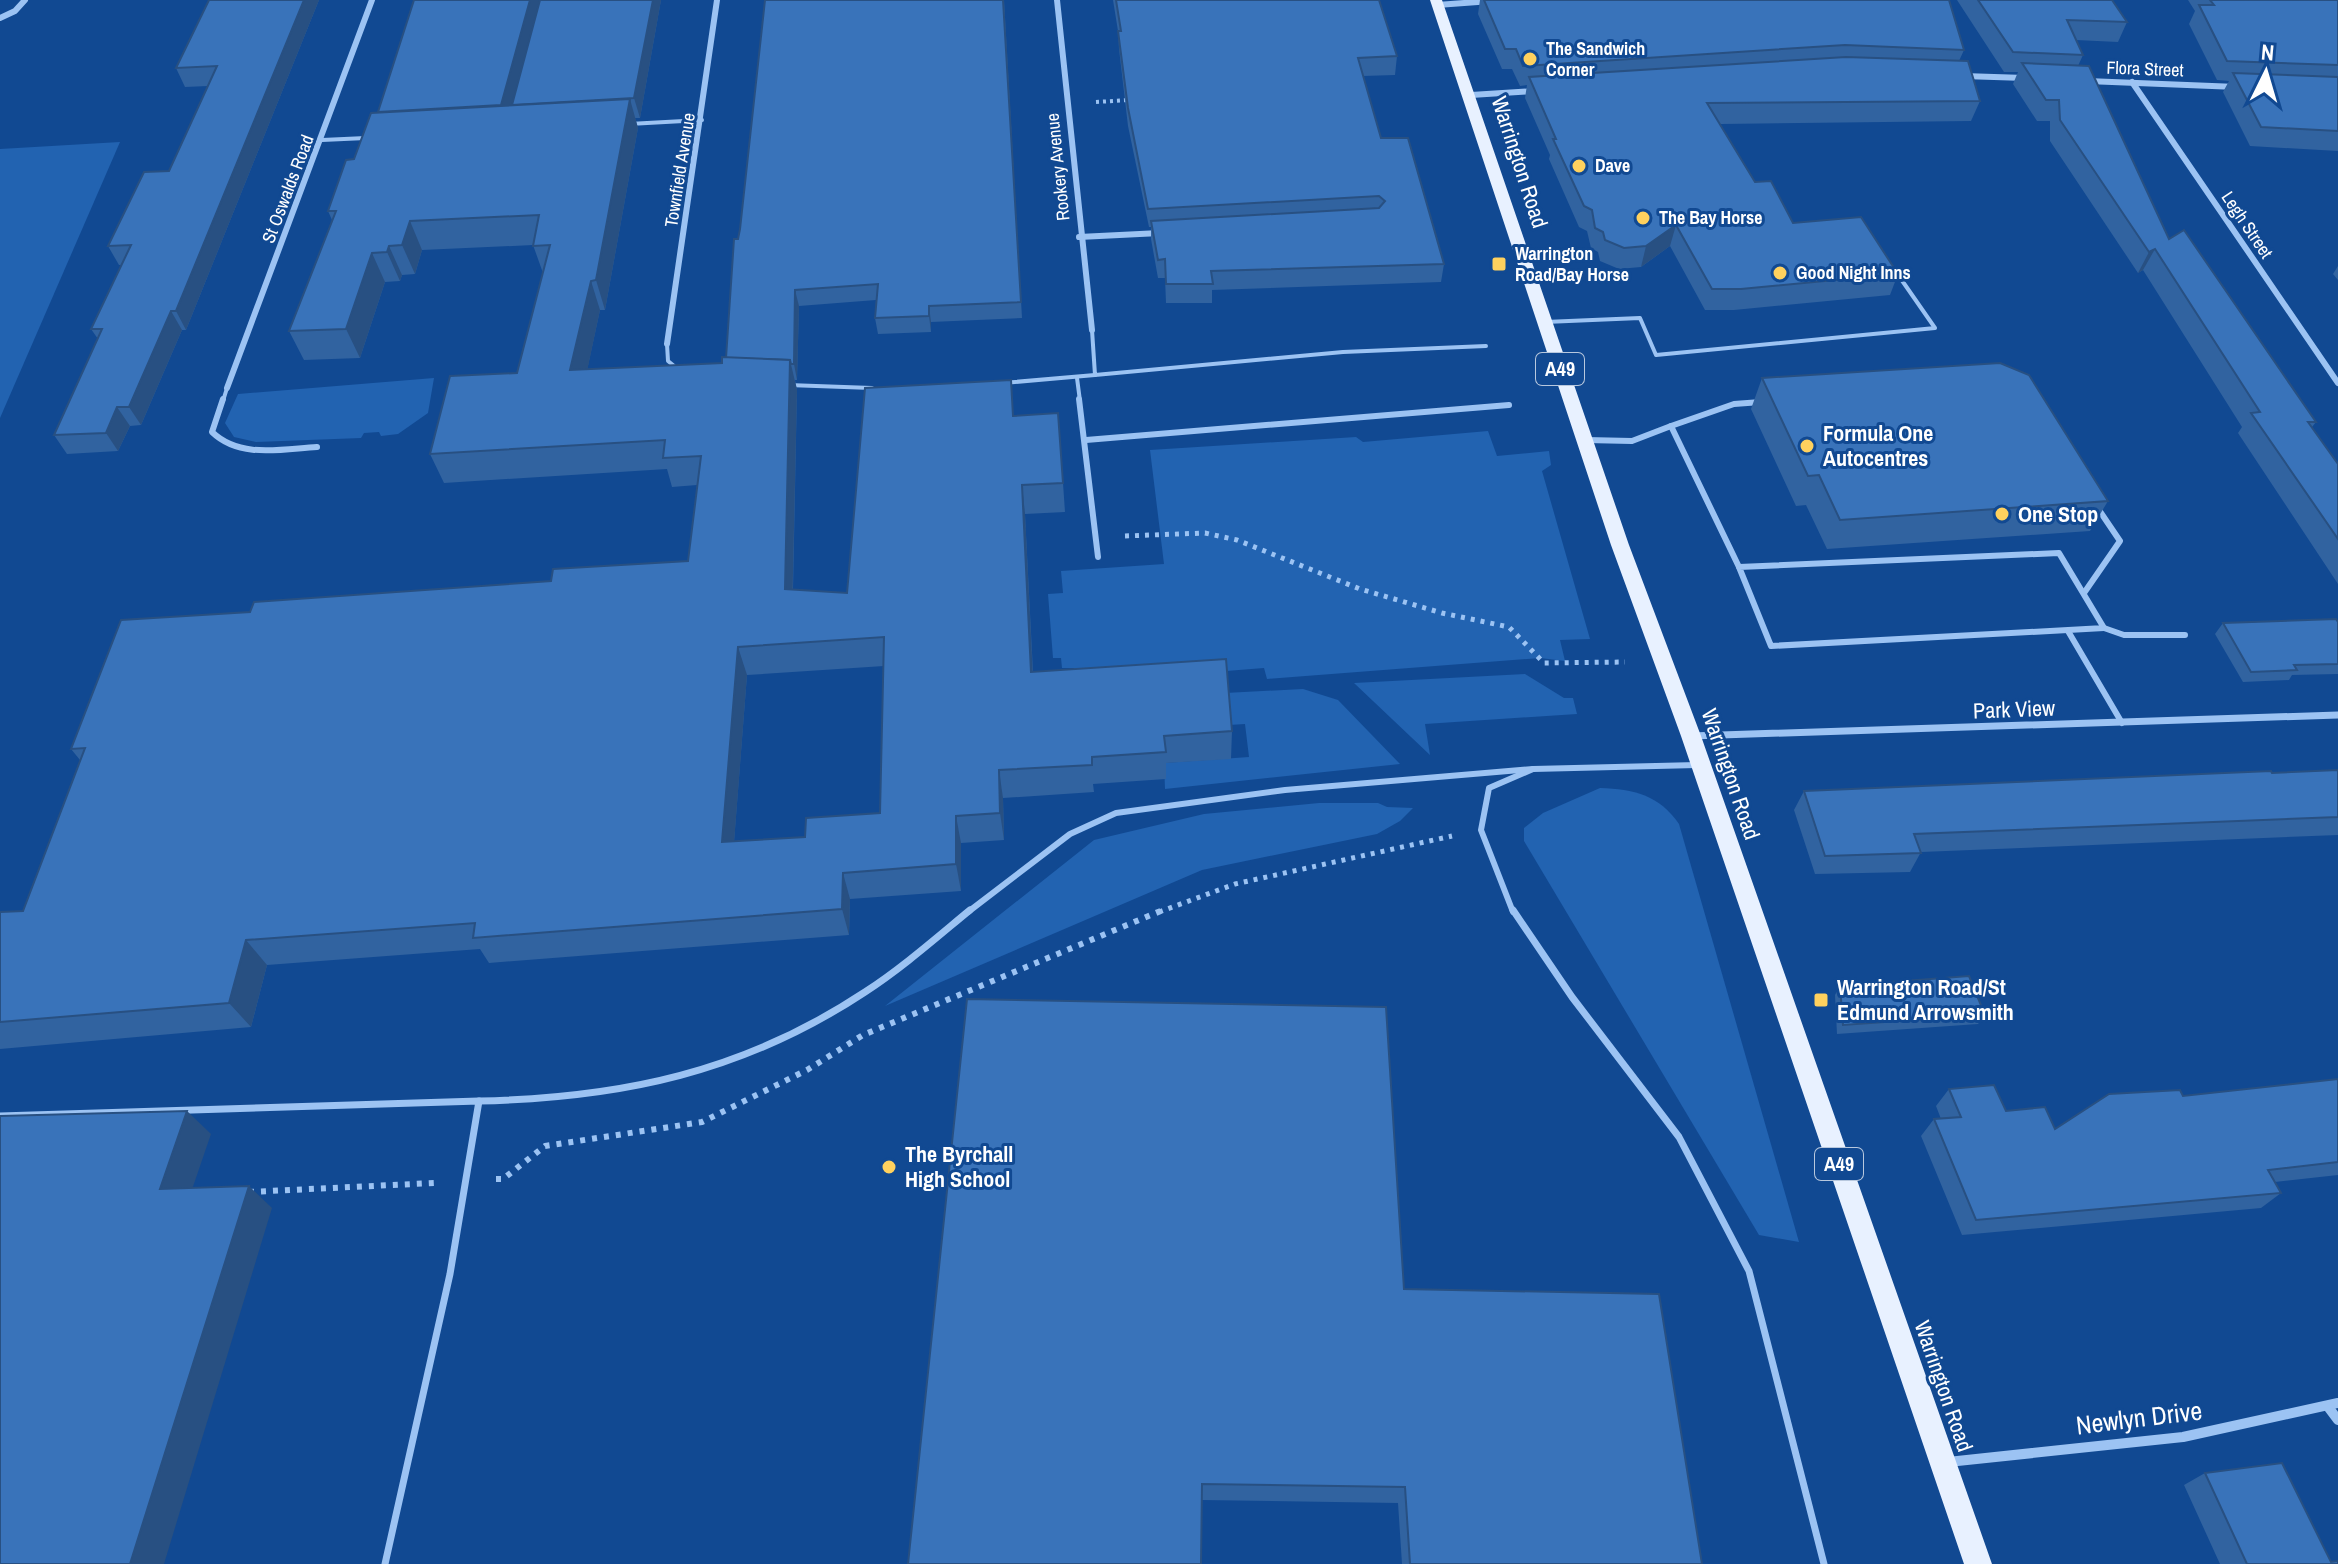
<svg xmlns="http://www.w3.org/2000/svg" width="2338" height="1564" viewBox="0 0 2338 1564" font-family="'Archivo Narrow',sans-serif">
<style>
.green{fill:#2263b1}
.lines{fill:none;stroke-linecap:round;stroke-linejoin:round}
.path-far2{stroke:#9cc3f3;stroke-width:4;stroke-dasharray:3 4;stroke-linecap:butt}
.path-far1{stroke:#9cc3f3;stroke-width:5;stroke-dasharray:4 6;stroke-linecap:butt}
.path{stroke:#9cc3f3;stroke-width:6;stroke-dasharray:5 7;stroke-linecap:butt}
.service-far2{stroke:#9cc3f3;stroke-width:4}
.service-far1{stroke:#9cc3f3;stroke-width:6}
.service{stroke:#9cc3f3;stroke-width:7}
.minor-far2{stroke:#9cc3f3;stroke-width:6}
.minor-far1{stroke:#9cc3f3;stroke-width:7}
.minor{stroke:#9cc3f3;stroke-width:10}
.primary{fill:#e8f1ff;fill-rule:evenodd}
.wall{fill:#3163a0;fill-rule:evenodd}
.shaded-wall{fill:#285082}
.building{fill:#3973ba;stroke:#285082;stroke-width:2;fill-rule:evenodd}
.poi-dot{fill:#ffd15e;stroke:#114992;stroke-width:3}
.labels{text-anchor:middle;stroke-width:6;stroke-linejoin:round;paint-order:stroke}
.far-poi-label{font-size:18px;font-weight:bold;fill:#fff;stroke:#114992;text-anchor:start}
.far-street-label{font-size:18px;fill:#fff;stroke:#114992}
.shield{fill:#114992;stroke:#b8c8de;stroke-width:2}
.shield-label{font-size:20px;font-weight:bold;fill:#fff}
.street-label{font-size:22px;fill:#fff;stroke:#114992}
.poi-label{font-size:22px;font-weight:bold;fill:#fff;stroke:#114992;text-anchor:start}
.near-street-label{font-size:26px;fill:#fff;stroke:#114992}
</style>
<rect width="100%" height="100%" fill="#114992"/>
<g class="green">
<polygon points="120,142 0,418 0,149"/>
<polygon points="434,378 428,413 398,434 381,436 379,432 364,433 361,438 256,442 234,437 225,423 238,394"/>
<polygon points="1488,431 1497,456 1549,451 1551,465 1542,471 1590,639 1560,640 1565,661 1540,658 1267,679 1264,668 1075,683 1074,668 1062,668 1061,658 1053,658 1048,594 1063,593 1061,571 1164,564 1150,450 1356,437 1363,442"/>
<polygon points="1525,674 1564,698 1573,698 1577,714 1425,724 1430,755 1354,683"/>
<polygon points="1303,689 1338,700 1400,764 1165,789 1164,763 1249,757 1245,724 1229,725 1225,693"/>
<path d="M 1600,788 C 1634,789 1659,795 1679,824 L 1799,1242 L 1759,1235 L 1524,841 L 1524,828 L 1543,813 Z"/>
<polygon points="1319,803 1378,803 1387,807 1413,808 1400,821 1377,834 1202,870 885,1006 1094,840 1204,814"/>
</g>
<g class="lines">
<polyline class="path-far2" points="1096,102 1130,100"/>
<g class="path-far1">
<polyline points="1125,536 1205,533 1237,540 1360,589 1442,613 1509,627 1544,663 1625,662"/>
<polyline points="1159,912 1235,884 1452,836"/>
</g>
<g class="path">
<polyline points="496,1179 503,1179 545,1146 702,1122 807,1070 863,1035 1163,910"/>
<polyline points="249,1192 434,1183"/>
</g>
<g class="service-far2">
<polyline points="629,124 702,120"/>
<polyline points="322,140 366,138"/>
<polyline points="1545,322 1640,318 1656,355 1935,328 1894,269"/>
<polyline points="1092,330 1095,375 1343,352 1486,346"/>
<polyline points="667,344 668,361 679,370"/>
<polyline points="1077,378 1080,401"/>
<polyline points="1003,383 1095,375"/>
<polyline points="788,385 872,388"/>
<polyline points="223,401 227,388"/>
</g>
<g class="service-far1">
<path d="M 223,399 L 212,432 C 240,459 282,449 317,447"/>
<polyline points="1079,399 1098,557"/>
<polyline points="1671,426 1734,404 1761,402"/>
<polyline points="1086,440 1509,405"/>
<polyline points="1586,440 1632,441 1671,426 1739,567"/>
<polygon points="2059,553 2104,628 1771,646 1739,567"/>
<polyline points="2084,593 2120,541 2097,507"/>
<polyline points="2104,628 2124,635 2185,635"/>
<polyline points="2068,631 2122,723"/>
<polyline points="968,912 1070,834 1116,813 1285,790 1533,769"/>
<polyline points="1513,912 1481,830 1489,788 1533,769 1697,765"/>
</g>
<g class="service">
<polyline points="1513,910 1572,997 1679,1137 1749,1271 1824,1564"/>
<path d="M 479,1101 C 622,1098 744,1072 865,992 C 902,968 936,938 970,910"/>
<polyline points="0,1116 479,1101 450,1274 385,1564"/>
</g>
<g class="minor-far2">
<polyline points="1057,0 1092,330"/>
<polyline points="1437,5 1505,0"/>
<polyline points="0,18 15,11 25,0"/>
<polyline points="1963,76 2025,78"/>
<polyline points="2087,81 2237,87"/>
<polyline points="2132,82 2338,383"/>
<polyline points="1471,95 1534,91"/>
<polyline points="1079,237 1160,233"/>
<polyline points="667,344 717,0"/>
<polyline points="227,388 372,0"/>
</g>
<polyline class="minor-far1" points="1691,736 2338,715"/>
<g class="minor">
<polyline points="2329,1408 2338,1420"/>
<polyline points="1948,1462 2183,1437 2338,1403"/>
</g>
<polygon class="primary" points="1430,0 1442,0 1629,545 1701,736 1992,1564 1964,1564 1681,736 1611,545"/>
</g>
<g class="wall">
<polygon points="209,0 319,0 186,330 182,330 141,425 130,426 118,451 67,454 54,435 98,339 91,329 122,265 119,265 108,246 169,171 208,86 185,87 176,68"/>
<path d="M 661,0 L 640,118 L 635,118 L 638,128 L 605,310 L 600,310 L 587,370 L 722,363 L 726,358 L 738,239 L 1004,0 L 1022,318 L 931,322 L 931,332 L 878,334 L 875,318 L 876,300 L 799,306 L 797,380 L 795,380 L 797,390 L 793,590 L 847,593 L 1014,416 L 1063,483 L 1065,512 L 1025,514 L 1033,672 L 1232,731 L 1231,759 L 1166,763 L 1166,779 L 1093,784 L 1094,792 L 1003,798 L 1004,840 L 961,843 L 961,891 L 850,899 L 849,935 L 489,963 L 480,949 L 267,965 L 251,1027 L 0,1049 L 0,912 L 23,911 L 80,760 L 71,749 L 250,612 L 551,581 L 688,561 L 697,485 L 672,487 L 667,469 L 444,483 L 430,454 L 517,373 L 543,273 L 533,245 L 422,250 L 415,274 L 402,275 L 400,281 L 385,282 L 360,358 L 304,360 L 289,331 L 332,220 L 328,211 L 379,112 ZM 884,666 L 880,813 L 805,837 L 734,842 L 747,675 Z"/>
<polygon points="1113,0 1379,0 1397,56 1395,75 1363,76 1381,138 1444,264 1441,282 1212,290 1212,303 1166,303 1165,278 1158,278 1151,239 1151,227 1149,227 1128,126 1119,49 1118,31"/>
<polygon points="1480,0 1949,0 1964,50 1959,61 1980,101 1971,121 1720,124 1755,182 1793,223 1898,274 1890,295 1734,310 1705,310 1670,246 1641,267 1619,269 1600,261 1598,252 1591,248 1587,231 1579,227 1549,159 1550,155 1525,98 1527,85 1520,86 1512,69 1502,69 1478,14"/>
<polygon points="1957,0 2112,0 2127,22 2118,42 2076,40 2083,55 2078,66 2169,239 2316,422 2312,427 2338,464 2338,584 2238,433 2242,427 2143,270 2138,273 2050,141 2050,121 2037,121 2013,84 2018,72 2004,72"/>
<polygon points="2188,0 2338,0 2338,151 2250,146 2223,92 2229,81 2217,80 2189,24 2195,11"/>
<polygon points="2338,266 2338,280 2333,274"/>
<polygon points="1762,378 2108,501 2090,531 1827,549 1806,505 1796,506 1751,409"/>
<polygon points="2338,622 2338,674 2292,675 2289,680 2243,682 2215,634 2223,623"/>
<polygon points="2338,770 2338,835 1921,852 1910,872 1815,874 1794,810 1804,791"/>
<polygon points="1840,986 1985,1015 1978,1024 1837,1034 1835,995"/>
<polygon points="2338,1079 2338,1175 2275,1182 2281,1193 2261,1208 1962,1235 1921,1136 1934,1119 1941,1119 1936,1106 1949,1089 2055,1129 2183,1096"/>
<polygon points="1404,1289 1702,1564 1402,1564 1398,1503 1201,1500 908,1564"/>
<polygon points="2205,1473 2331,1562 2338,1564 2220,1564 2184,1485"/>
</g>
<g class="shaded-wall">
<polygon points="304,0 319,0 186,330 176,311"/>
<polygon points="530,0 541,0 508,125 501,105"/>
<polygon points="653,0 661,0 640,118 634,98"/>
<polygon points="630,99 638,128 605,310 596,280"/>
<polygon points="410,221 422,250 415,274 402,245"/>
<polygon points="1676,225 1670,246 1641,267 1646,246"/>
<polygon points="389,246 402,275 400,281 387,252"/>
<polygon points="2155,249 2143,270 2138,273 2149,252"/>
<polygon points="372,253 385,282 360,358 346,329"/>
<polygon points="591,281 600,310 581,400 570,370"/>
<polygon points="795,290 799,306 797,380 794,364"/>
<polygon points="929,306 931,322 931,332 929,316"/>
<polygon points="171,311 182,330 141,425 129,407"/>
<polygon points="790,360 797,390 792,618 785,589"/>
<polygon points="117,407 130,426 118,451 106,433"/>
<polygon points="1022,485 1025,514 1034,700 1031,672"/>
<polygon points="738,647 747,675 732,869 722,842"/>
<polygon points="999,770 1003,798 1004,840 1000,813"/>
<polygon points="956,816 961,843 961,891 956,864"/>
<polygon points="843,873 850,899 849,935 842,909"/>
<polygon points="246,940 267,965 251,1027 229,1003"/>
<polygon points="187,1111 211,1134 185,1210 160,1189"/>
<polygon points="249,1186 272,1208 164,1564 130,1564"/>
</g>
<g class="building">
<polygon points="209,0 304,0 176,311 171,311 129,407 117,407 106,433 54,435 102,329 91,329 131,245 108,246 144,172 169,171 217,66 176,68"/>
<polygon points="414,0 530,0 501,105 378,112"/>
<polygon points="540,0 653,0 634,98 512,105"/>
<polygon points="765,0 1003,0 1021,302 929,306 929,316 875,318 878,284 795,290 794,364 791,364 790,360 726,358 734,239 738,239 740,229"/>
<polygon points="1116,0 1379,0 1397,56 1358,58 1381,138 1408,138 1444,264 1211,271 1213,284 1166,284 1165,259 1158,260 1151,221 1379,208 1385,201 1379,196 1148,209 1128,108 1118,31 1121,31"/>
<polygon points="1484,0 1949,0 1964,50 1845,45 1523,66 1516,49 1505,49"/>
<polygon points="1978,0 2112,0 2127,22 2067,20 2083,55 2013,52"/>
<polygon points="2210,0 2338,0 2338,65 2227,61 2199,5 2214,5"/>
<polygon points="1846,57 1968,61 1980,101 1707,103 1755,182 1771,181 1793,223 1861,217 1898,274 1741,289 1712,289 1676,225 1646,246 1624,248 1605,240 1603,232 1595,228 1592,210 1584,206 1553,139 1556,139 1529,77"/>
<polygon points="2022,63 2089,66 2169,239 2184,230 2316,422 2308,422 2338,464 2338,539 2251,413 2260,412 2155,249 2149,252 2060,120 2059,100 2046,100"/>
<polygon points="2233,73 2338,77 2338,131 2261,127"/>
<path d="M 630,99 L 596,280 L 591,281 L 570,370 L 722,363 L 722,357 L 790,360 L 785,589 L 847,593 L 865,388 L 1011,380 L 1013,416 L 1058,413 L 1063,483 L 1022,485 L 1031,672 L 1226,659 L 1232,731 L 1164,736 L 1166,752 L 1092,757 L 1092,765 L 999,770 L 1000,813 L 956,816 L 956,864 L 843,873 L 842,909 L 473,938 L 475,923 L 246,940 L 229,1003 L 0,1022 L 0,912 L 23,911 L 85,748 L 71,749 L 121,620 L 250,612 L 254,602 L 551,581 L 553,569 L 688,561 L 701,456 L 663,458 L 665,440 L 430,454 L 450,376 L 517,373 L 550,245 L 533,246 L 539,215 L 410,221 L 402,245 L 389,246 L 387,252 L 372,253 L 346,329 L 289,331 L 336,211 L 328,211 L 346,160 L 354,159 L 371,113 ZM 884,637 L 880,813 L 806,818 L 805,837 L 722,842 L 738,647 Z"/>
<polygon points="2000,363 2029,375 2108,501 1840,520 1819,475 1808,476 1762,378"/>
<polygon points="2336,619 2338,622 2338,664 2294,665 2297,670 2251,672 2223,623"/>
<polygon points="2338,770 2338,817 1914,834 1921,853 1825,856 1804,791 2271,771 2272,773"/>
<polygon points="1969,976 1985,1015 1843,1025 1840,986"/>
<polygon points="967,999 1386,1007 1404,1289 1659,1294 1702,1564 1410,1564 1405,1487 1202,1484 1201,1564 908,1564"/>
<polygon points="2338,1079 2338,1162 2268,1170 2281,1193 1976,1220 1934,1119 1961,1117 1949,1089 1994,1085 2006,1111 2045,1107 2055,1129 2109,1094 2180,1090 2183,1096"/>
<polygon points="187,1111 160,1189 249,1186 130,1564 0,1564 0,1116"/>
<polygon points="2282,1463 2331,1562 2338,1561 2338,1564 2247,1564 2205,1473"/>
</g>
<g class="poi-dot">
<circle cx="1530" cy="59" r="8"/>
<circle cx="1579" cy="166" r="8"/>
<circle cx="1643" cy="218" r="8"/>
<rect x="1491" y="256" width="16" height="16" rx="4"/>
<circle cx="1780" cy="273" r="8"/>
<circle cx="1807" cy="446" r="8"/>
<circle cx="2002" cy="514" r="8"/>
<rect x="1813" y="992" width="16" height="16" rx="4"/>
<circle cx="889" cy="1167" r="8"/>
</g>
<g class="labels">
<g class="far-poi-label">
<text x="1546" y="55">The Sandwich<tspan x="1546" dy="21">Corner</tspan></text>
<text x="1595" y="172">Dave</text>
<text x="1659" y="224">The Bay Horse</text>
<text x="1515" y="260">Warrington<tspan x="1515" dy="21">Road/Bay Horse</tspan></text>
<text x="1796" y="279">Good Night Inns</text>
</g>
<g class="far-street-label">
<text transform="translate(2145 69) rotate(2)" y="6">Flora Street</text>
<text transform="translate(1058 167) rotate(-96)" y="6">Rookery Avenue</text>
<text transform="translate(680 170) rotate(-81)" y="6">Townfield Avenue</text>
<text transform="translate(288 189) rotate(-69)" y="6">St Oswalds Road</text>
<text transform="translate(2247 225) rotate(56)" y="6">Legh Street</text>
</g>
<g class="shield">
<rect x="1536" y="353" width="48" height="32" rx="6"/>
<rect x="1815" y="1148" width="48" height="32" rx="6"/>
</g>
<g class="shield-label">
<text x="1560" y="376">A49</text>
<text x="1839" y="1171">A49</text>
</g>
<g class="street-label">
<text transform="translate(1520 162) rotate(72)" y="8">Warrington Road</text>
<text transform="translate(2014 709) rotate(-2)" y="8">Park View</text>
<text transform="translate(1731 774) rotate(71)" y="8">Warrington Road</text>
<text transform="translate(1944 1386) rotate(71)" y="8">Warrington Road</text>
</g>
<g class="poi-label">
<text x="1823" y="441">Formula One<tspan x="1823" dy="25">Autocentres</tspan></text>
<text x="2018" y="522">One Stop</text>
<text x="1837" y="995">Warrington Road/St<tspan x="1837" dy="25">Edmund Arrowsmith</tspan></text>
<text x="905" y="1162">The Byrchall<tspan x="905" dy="25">High School</tspan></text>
</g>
<g class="near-street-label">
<text transform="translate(2139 1418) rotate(-7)" y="9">Newlyn Drive</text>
</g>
</g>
<g transform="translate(2266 72) rotate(5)" stroke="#114992" stroke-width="6" paint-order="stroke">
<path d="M0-6L14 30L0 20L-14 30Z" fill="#ffffff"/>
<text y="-12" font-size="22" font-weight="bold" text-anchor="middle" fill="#ffffff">N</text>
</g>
</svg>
